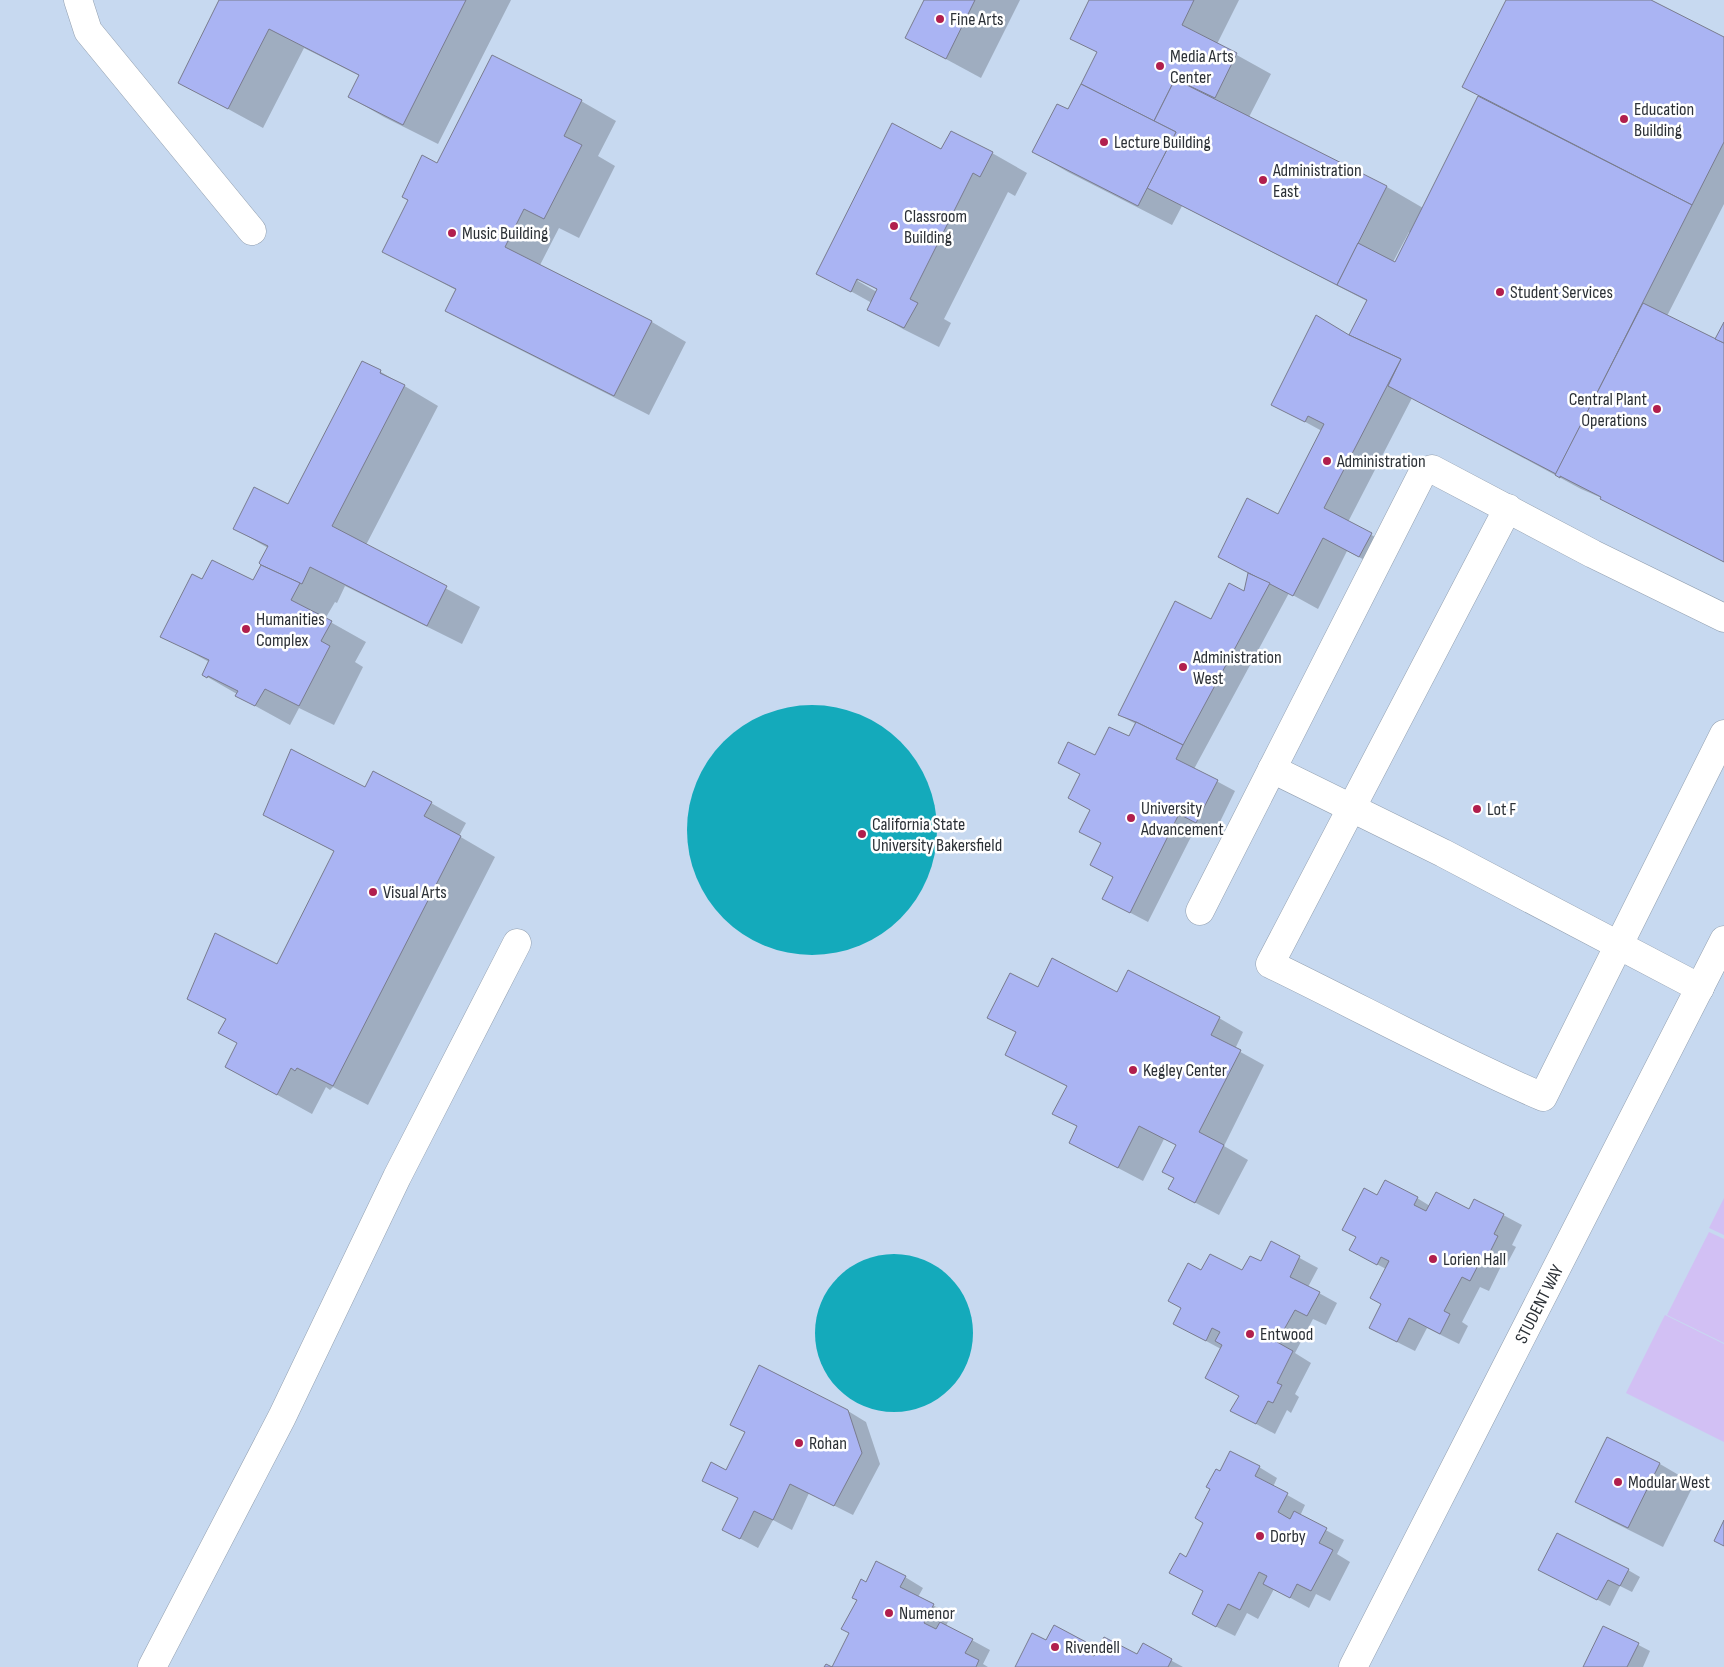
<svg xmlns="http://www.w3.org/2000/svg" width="1724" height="1667" viewBox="0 0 1724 1667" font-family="'Sofia Sans Condensed',sans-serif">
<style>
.built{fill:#c7d9f0}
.green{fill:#d2c0f4}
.water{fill:#14aabb}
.shadow{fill:#0003;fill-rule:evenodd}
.building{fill:#aab4f3;stroke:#797c8e}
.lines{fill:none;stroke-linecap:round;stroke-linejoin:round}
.minor-casing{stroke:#93a0b0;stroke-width:29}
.minor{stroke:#fff;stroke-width:28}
.poi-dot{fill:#b11f4d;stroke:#fff;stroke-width:2}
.labels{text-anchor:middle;stroke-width:5;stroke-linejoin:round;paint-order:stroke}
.poi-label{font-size:18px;fill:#2c3137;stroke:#fff;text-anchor:start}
.street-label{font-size:18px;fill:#2c3137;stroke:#fff}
</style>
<rect width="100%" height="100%" fill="#d7e4f5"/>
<rect class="built" x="0" y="0" width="1724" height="1667"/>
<g class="green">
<polygon points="1724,1198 1724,1235 1709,1228"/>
<polygon points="1709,1232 1724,1239 1724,1343 1667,1315"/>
<polygon points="1665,1315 1724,1344 1724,1442 1626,1393"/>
</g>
<g class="water">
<circle cx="812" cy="830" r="125"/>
<circle cx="894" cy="1333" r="79"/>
</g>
<g class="shadow">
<polygon points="221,0 511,0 438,144 384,117 349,97 360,76 304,48 263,128 179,82"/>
<polygon points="926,0 1020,0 981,78 907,38"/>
<path d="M 1091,0 L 1239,0 L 1217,44 L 1271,74 L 1249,117 L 1387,187 L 1423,208 L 1479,96 L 1508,0 L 1649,0 L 1724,39 L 1724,204 L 1667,316 L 1716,340 L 1724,325 L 1724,562 L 1626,512 L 1602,498 L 1581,489 L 1412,398 L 1348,522 L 1395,548 L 1384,570 L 1347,551 L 1318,609 L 1289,593 L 1194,769 L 1235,791 L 1215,832 L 1198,823 L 1148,922 L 1104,899 L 1115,878 L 1102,843 L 1081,775 L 1060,763 L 1095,757 L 1130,738 L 1136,724 L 1119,715 L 1211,621 L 1245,593 L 1249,573 L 1322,431 L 1272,404 L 1350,336 L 1367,301 L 1182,206 L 1172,225 L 1068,172 L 1033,152 L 1068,111 L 1098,53 L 1072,38 ZM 1409,232 L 1411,233 L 1396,264 L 1393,262 Z"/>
<polygon points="581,101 616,121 598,156 615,166 579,238 559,228 540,265 652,322 686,342 649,415 481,330 446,310 456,290 383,251 438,165"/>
<path d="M 942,151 L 992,153 L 1027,173 L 1015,196 L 1008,192 L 944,319 L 951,323 L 939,347 L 903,329 L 869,309 L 872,303 L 818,273 ZM 858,278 L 883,293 L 882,295 L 858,281 Z"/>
<polygon points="362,363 381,372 438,406 366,545 480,607 462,644 345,586 337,603 335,602 325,619 366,642 355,662 363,667 334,725 299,708 290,725 237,696 237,694 204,675 209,662 162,636 203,581 253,582 263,564 268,548 235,529 289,506"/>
<polygon points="365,789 431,803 466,823 459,836 495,857 368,1105 333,1087 330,1090 326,1087 312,1114 227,1067 238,1043 227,1020 189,999 277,966 335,852 265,814"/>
<polygon points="1038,988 1118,993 1219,1018 1243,1032 1235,1049 1264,1065 1224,1146 1248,1160 1219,1215 1194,1202 1175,1178 1177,1145 1164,1139 1143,1181 1095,1156 1078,1127 1054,1113 1068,1087 1031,1068 1017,1033 989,1017"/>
<polygon points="1378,1197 1417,1198 1430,1206 1470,1210 1475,1200 1522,1225 1512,1245 1516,1247 1507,1264 1503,1262 1489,1291 1480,1287 1462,1322 1468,1326 1459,1344 1427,1328 1415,1351 1389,1338 1383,1305 1386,1269 1369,1260"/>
<polygon points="1272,1243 1318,1268 1308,1287 1337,1303 1326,1325 1313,1319 1295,1353 1311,1363 1295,1394 1299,1397 1291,1413 1287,1410 1275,1434 1232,1411 1240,1396 1221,1349 1193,1334 1202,1271 1242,1272 1261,1263"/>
<polygon points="848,1411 866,1422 880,1464 853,1515 809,1493 792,1530 773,1520 758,1548 724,1530 739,1499 704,1480 727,1471 746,1433 732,1424"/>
<polygon points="1608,1438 1660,1464 1694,1484 1663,1547 1611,1521 1577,1501"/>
<polygon points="1259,1467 1277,1478 1273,1487 1305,1505 1300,1516 1344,1540 1337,1554 1350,1562 1330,1601 1316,1594 1309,1608 1274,1589 1258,1619 1247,1613 1235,1636 1211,1624 1204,1591 1187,1558 1205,1522 1220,1472"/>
<polygon points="1539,1570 1628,1570 1640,1577 1632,1592 1620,1586 1610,1606"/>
<polygon points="905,1577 923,1588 918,1597 951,1615 946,1626 990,1650 983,1664 988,1667 833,1667 851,1633 866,1583"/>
<polygon points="1054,1627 1098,1651 1138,1656 1143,1645 1183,1667 1016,1667 1046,1642"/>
<polygon points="1604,1627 1650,1651 1643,1667 1584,1667"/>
</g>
<g class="building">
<polygon points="219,0 466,0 403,125 348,97 359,75 269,29 228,109 178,83"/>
<polygon points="924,0 975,0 946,59 905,38"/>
<polygon points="1089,0 1194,0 1182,25 1237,53 1215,98 1175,79 1154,121 1081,84 1097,52 1070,39"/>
<polygon points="1506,0 1651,0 1724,37 1724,142 1692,205 1462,87"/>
<polygon points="492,55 582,100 564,136 582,145 544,219 524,209 505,247 652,321 614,396 445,311 456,289 382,252 408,200 402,197 422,155 437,163"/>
<polygon points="1175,79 1387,186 1337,285 1147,188 1176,132 1154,121"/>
<polygon points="1081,84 1176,132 1138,206 1032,152 1057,104 1068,109"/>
<polygon points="1478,96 1692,205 1556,474 1388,386 1401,359 1349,335 1367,300 1337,285 1358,243 1395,262"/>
<polygon points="892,123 941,149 951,131 993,152 980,177 973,173 910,299 918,303 904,328 867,310 877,289 857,279 851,292 816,274"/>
<polygon points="1643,303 1724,343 1724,562 1600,499 1601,497 1560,476 1560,478 1555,475"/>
<polygon points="1316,315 1349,335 1401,359 1324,508 1372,533 1359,557 1323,538 1293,596 1218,557 1247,498 1278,514 1324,424 1308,416 1305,422 1271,405"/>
<polygon points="1724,322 1724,343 1715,339"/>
<polygon points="362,361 381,370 380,373 405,385 332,526 447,586 427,626 310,567 302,584 261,565 259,563 268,546 233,529 254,487 288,504"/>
<polygon points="212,560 253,580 261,565 300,583 291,600 332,621 321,641 330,646 299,706 265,689 255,706 235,696 238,691 208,676 207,678 202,675 209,660 160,637 192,574 202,579"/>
<polygon points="1248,573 1270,583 1183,745 1136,722 1118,715 1175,601 1211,619 1229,583 1244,591"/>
<polygon points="1136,722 1183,745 1176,759 1218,780 1196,823 1179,814 1130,913 1102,899 1113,877 1090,865 1101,843 1079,832 1090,810 1068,798 1080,774 1058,763 1068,742 1095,755 1109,727 1129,736"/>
<polygon points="291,749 365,787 373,771 432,802 424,816 461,836 333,1086 297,1068 295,1071 291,1068 277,1095 225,1067 237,1043 218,1033 226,1019 187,999 215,933 277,964 334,851 263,815"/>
<polygon points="1052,958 1117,992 1128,970 1220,1017 1211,1035 1241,1050 1199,1132 1224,1145 1195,1203 1168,1189 1174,1178 1162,1172 1176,1145 1139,1126 1118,1168 1069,1143 1077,1126 1052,1114 1067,1086 1005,1055 1016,1032 987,1018 1010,973 1038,987"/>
<polygon points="1385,1180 1418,1197 1414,1205 1426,1211 1436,1192 1469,1209 1474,1199 1504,1214 1494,1234 1498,1236 1489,1254 1485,1252 1470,1281 1462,1277 1444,1311 1450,1314 1440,1334 1409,1318 1397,1342 1369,1328 1381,1304 1370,1298 1389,1261 1381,1257 1377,1265 1349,1250 1356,1237 1342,1230 1364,1188 1377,1195"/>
<polygon points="1271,1241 1300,1256 1290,1277 1320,1292 1307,1316 1295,1310 1277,1342 1293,1351 1277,1383 1282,1385 1273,1403 1268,1401 1256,1424 1230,1411 1239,1396 1205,1378 1222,1345 1215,1341 1220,1332 1212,1328 1206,1341 1173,1324 1181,1308 1168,1301 1188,1263 1201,1270 1210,1254 1242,1270 1250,1256 1261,1261"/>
<polygon points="759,1365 848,1410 862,1453 834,1506 790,1484 773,1520 754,1511 740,1539 722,1530 738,1498 702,1481 711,1462 726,1470 745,1432 730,1425"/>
<polygon points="1607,1437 1660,1463 1628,1528 1575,1502"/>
<polygon points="1230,1451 1260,1466 1255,1476 1288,1493 1278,1512 1290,1519 1294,1511 1327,1528 1319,1543 1333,1550 1311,1591 1297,1584 1290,1598 1263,1584 1267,1576 1259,1572 1240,1610 1228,1604 1216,1627 1192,1614 1203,1591 1169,1573 1180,1553 1186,1557 1203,1523 1195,1518 1210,1489 1206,1487 1216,1469 1220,1471"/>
<polygon points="1724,1520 1724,1546 1714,1541"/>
<polygon points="1557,1533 1629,1569 1620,1586 1608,1580 1597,1600 1538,1570"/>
<polygon points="876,1561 906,1576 900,1587 934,1604 924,1623 936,1629 940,1622 973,1639 965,1653 979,1660 976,1667 824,1667 826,1664 832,1667 849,1633 841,1629 857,1600 852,1598 861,1579 866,1582"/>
<polygon points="1054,1625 1086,1642 1082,1650 1094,1656 1104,1637 1137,1654 1143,1643 1172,1659 1168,1667 1015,1667 1032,1633 1046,1640"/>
<polygon points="1603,1626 1639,1643 1627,1667 1583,1667"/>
</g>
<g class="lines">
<defs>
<g id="minor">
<polyline points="78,0 88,31 252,231"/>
<path d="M 1508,508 L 1270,964 C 1361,1008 1450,1057 1543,1097 L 1724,734"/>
<polyline points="1272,769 1443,853 1700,988"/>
<polyline points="1200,911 1423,472 1432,469 1593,554 1724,618"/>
<polyline points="152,1667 282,1417 397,1177 517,943"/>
<polyline points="1353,1667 1724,940"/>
</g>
</defs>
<use href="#minor" class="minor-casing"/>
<use href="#minor" class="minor"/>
</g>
<g class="poi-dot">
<circle cx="940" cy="19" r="5"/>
<circle cx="1160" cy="66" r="5"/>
<circle cx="1624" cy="119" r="5"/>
<circle cx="1104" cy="142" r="5"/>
<circle cx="1263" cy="180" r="5"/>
<circle cx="894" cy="226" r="5"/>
<circle cx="452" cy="233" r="5"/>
<circle cx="1500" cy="292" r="5"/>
<circle cx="1657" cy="409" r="5"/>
<circle cx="1327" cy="461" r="5"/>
<circle cx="246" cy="629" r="5"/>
<circle cx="1183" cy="667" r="5"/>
<circle cx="1477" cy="809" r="5"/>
<circle cx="1131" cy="818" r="5"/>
<circle cx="862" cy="834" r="5"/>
<circle cx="373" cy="892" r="5"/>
<circle cx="1133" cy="1070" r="5"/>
<circle cx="1433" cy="1259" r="5"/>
<circle cx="1250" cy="1334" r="5"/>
<circle cx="799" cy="1443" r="5"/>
<circle cx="1618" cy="1482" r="5"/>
<circle cx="1260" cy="1536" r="5"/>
<circle cx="889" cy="1613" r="5"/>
<circle cx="1055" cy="1647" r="5"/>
</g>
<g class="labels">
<g class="poi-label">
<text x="950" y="25">Fine Arts</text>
<text x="1170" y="62">Media Arts<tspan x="1170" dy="21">Center</tspan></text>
<text x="1634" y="115">Education<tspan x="1634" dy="21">Building</tspan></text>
<text x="1114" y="148">Lecture Building</text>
<text x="1273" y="176">Administration<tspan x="1273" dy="21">East</tspan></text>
<text x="904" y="222">Classroom<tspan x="904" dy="21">Building</tspan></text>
<text x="462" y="239">Music Building</text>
<text x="1510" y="298">Student Services</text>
<text x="1647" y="405" text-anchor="end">Central Plant<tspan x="1647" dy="21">Operations</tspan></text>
<text x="1337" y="467">Administration</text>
<text x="256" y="625">Humanities<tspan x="256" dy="21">Complex</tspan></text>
<text x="1193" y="663">Administration<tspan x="1193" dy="21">West</tspan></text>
<text x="1141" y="814">University<tspan x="1141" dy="21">Advancement</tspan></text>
<text x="1487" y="815">Lot F</text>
<text x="872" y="830">California State<tspan x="872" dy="21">University Bakersfield</tspan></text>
<text x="383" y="898">Visual Arts</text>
<text x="1143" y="1076">Kegley Center</text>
<text x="1443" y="1265">Lorien Hall</text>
<text x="1260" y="1340">Entwood</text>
<text x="809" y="1449">Rohan</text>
<text x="1628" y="1488">Modular West</text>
<text x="1270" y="1542">Dorby</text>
<text x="899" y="1619">Numenor</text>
<text x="1065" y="1653">Rivendell</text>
</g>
<g class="street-label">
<text transform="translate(1539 1304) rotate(-63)" y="6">STUDENT WAY</text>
</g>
</g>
</svg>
